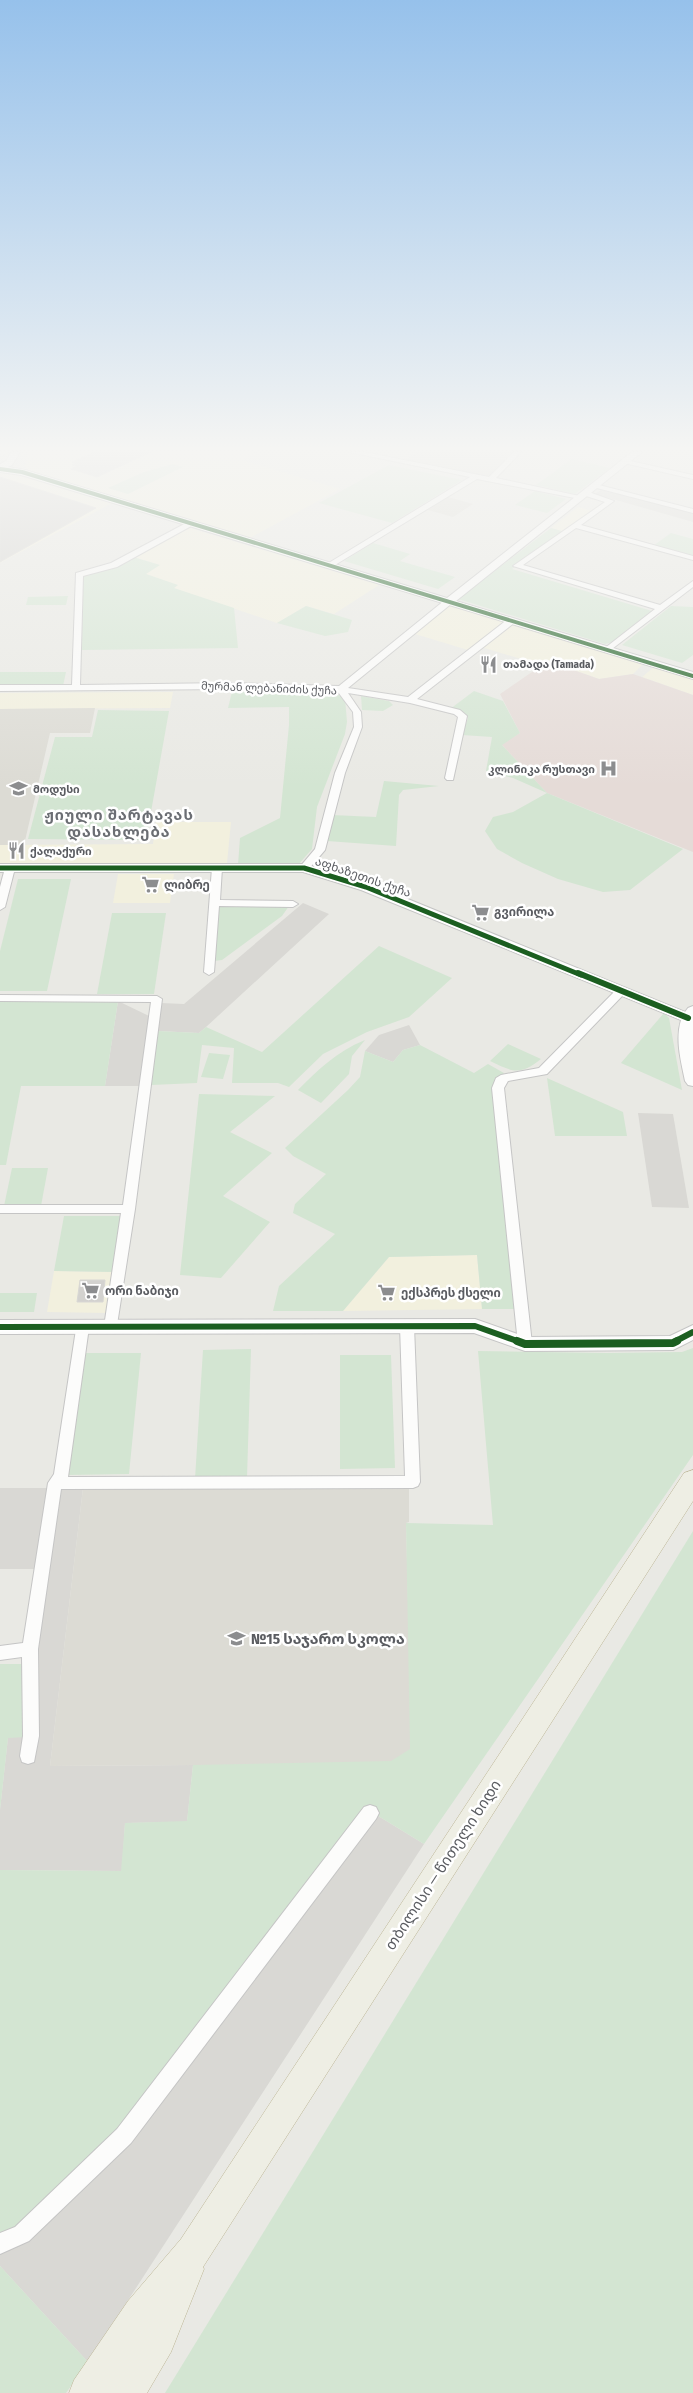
<svg xmlns="http://www.w3.org/2000/svg" width="693" height="2393" viewBox="0 0 693 2393" font-family="'Fira Sans Condensed','Noto Sans Georgian',sans-serif">
<style>
.commercial{fill:#f2f0de}
.industrial{fill:#d9d8d4}
.education{fill:#dcdbd4}
.medical{fill:#e5dbd7}
.green{fill:#d3e5d2}
.building{fill:#d3d2cf;stroke:#d8d7d4}
.lines{fill:none;stroke-linecap:round;stroke-linejoin:round}
.minor-casing{stroke:#c5c5c5;stroke-width:2}
.tertiary-casing{stroke:#c5c5c5;stroke-width:2}
.primary-casing{stroke:#cfcbb4;stroke-width:1}
.trunk-casing{stroke:#bcb595;stroke-width:1}
.minor{fill:#fcfcfb;fill-rule:evenodd}
.tertiary{fill:#fcfcfb;fill-rule:evenodd}
.primary{fill:#f1f0e7;fill-rule:evenodd}
.trunk{fill:#eeeee4;fill-rule:evenodd}
.cycleway-far3-casing{stroke:#fff;stroke-width:5.5}
.cycleway-far2-casing{stroke:#fff;stroke-width:8}
.cycleway-far1-casing{stroke:#fff;stroke-width:9}
.cycleway-casing{stroke:#fff;stroke-width:11}
.cycleway-far3{stroke:#1b5e20;stroke-width:4}
.cycleway-far2{stroke:#1b5e20;stroke-width:5}
.cycleway-far1{stroke:#1b5e20;stroke-width:6}
.cycleway{stroke:#1b5e20;stroke-width:8}
.labels{text-anchor:middle;stroke-width:5;stroke-linejoin:round;paint-order:stroke}
.far-poi-label{font-size:11px;font-weight:bold;fill:#5a5c61;stroke:#fff;text-anchor:start}
.far-street-label{font-size:11px;fill:#5a5c61;stroke:#fff}
.street-label{font-size:12px;fill:#5a5c61;stroke:#fff}
.poi-label{font-size:12px;font-weight:bold;fill:#5a5c61;stroke:#fff;text-anchor:start}
.far-district-label{font-size:15px;font-weight:bold;letter-spacing:1px;fill:#6b6e73;stroke:#fff}
.near-poi-label{font-size:15px;font-weight:bold;fill:#5a5c61;stroke:#fff;text-anchor:start}
.near-street-label{font-size:15px;fill:#5a5c61;stroke:#fff}
</style>
<rect width="100%" height="100%" fill="#e9e9e4"/>
<g class="commercial">
<polygon points="28,452 255,452 241,460 340,489 250,538 29,471 25,465"/>
<polygon points="0,472 16,472 114,502 0,563"/>
<polygon points="578,507 596,512 565,532 551,528"/>
<polygon points="190,528 379,585 334,614 306,606 277,623 173,588 177,585 145,574 159,565 134,557"/>
<polygon points="449,606 504,622 468,650 415,634"/>
<polygon points="509,624 643,664 633,674 599,679 548,661 541,665 481,647"/>
<polygon points="654,667 693,679 693,695 642,677"/>
<polygon points="173,692 170,708 0,709 0,693"/>
<polygon points="156,822 231,822 227,863 0,863 0,845 153,844"/>
<polygon points="118,874 174,874 170,903 113,903"/>
<polygon points="477,1255 482,1309 343,1311 389,1257"/>
<polygon points="54,1271 114,1272 108,1313 47,1312"/>
</g>
<g class="industrial">
<polygon points="601,490 693,512 693,522 595,494"/>
<polygon points="303,903 329,914 206,1027 199,1033 158,1031 161,1003 184,1004"/>
<polygon points="118,1001 149,1016 141,1086 105,1086"/>
<polygon points="409,1025 420,1045 403,1050 393,1062 365,1051 379,1035"/>
<polygon points="638,1113 673,1114 689,1208 652,1207"/>
<polygon points="0,1488 83,1488 50,1766 193,1765 187,1822 125,1823 122,1871 0,1870 0,1810 8,1737 25,1737 47,1569 0,1569"/>
<polygon points="375,1814 424,1844 88,2362 0,2266 0,2254 129,2139"/>
</g>
<g class="education">
<polygon points="415,452 514,452 489,477 406,461"/>
<polygon points="448,497 473,504 453,517 428,510"/>
<polygon points="95,708 90,733 50,733 24,845 0,845 0,709"/>
<polygon points="83,1488 409,1488 409,1522 406,1523 412,1756 393,1769 193,1765 50,1766"/>
</g>
<polygon class="medical" points="548,661 599,679 633,674 693,695 693,852 547,793 501,744 520,733 500,694"/>
<g class="green">
<polygon points="572,459 610,468 575,494 536,485"/>
<polygon points="173,464 183,467 128,494 108,488 144,472"/>
<polygon points="389,465 462,480 392,523 319,503"/>
<polygon points="535,491 566,499 547,513 515,505"/>
<polygon points="551,528 565,532 512,569 652,611 614,642 605,644 458,599"/>
<polygon points="671,533 693,539 693,557 653,546"/>
<polygon points="373,543 410,554 400,561 455,577 438,589 344,561"/>
<polygon points="133,557 160,565 146,574 178,585 174,588 234,608 238,648 82,650 83,576 116,568"/>
<polygon points="68,596 66,605 26,605 28,597"/>
<polygon points="306,606 352,620 348,632 325,636 277,623"/>
<polygon points="671,606 693,607 693,655 682,663 622,645"/>
<polygon points="0,672 66,672 63,686 0,686"/>
<polygon points="474,691 503,701 520,733 502,745 547,793 683,849 630,890 603,892 558,879 522,863 497,849 485,831 493,817 513,812 547,793 513,778 486,771 492,737 462,735 468,718 466,715 450,709"/>
<polygon points="232,692 332,692 345,698 347,722 345,734 317,807 312,849 298,865 238,865 240,838 280,818 289,725 289,707 228,708"/>
<polygon points="361,696 389,701 393,705 383,711 362,710"/>
<polygon points="98,710 169,711 146,840 28,839 55,737 92,737"/>
<polygon points="384,781 439,786 403,790 399,795 396,846 327,841 332,815 376,817"/>
<polygon points="18,879 71,879 47,991 0,991 0,951"/>
<polygon points="218,906 289,906 282,916 222,960 214,961"/>
<polygon points="112,913 166,913 154,994 97,994"/>
<polygon points="379,946 452,978 409,1017 367,1032 323,1054 289,1087 278,1083 232,1083 234,1048 202,1045 197,1083 151,1085 158,1031 199,1033 206,1027 262,1052"/>
<polygon points="0,1000 118,1001 105,1086 21,1086 6,1165 0,1165"/>
<polygon points="664,1013 669,1018 682,1090 621,1063"/>
<path d="M 365,1040 L 352,1056 L 349,1074 L 321,1103 L 298,1090 C 318,1070 337,1051 365,1040 Z"/>
<path d="M 508,1044 L 541,1059 C 520,1076 513,1072 490,1061 Z"/>
<polygon points="420,1045 474,1073 488,1064 504,1073 494,1086 516,1309 482,1309 477,1255 389,1257 343,1311 273,1311 279,1286 335,1234 293,1213 295,1204 326,1174 293,1156 285,1148 348,1090 360,1077 365,1051 393,1062 403,1050"/>
<polygon points="209,1053 230,1055 223,1079 201,1077"/>
<polygon points="547,1078 623,1112 627,1136 555,1136"/>
<polygon points="199,1094 275,1096 230,1132 272,1153 223,1196 270,1222 221,1278 180,1275"/>
<polygon points="12,1168 48,1168 41,1206 4,1206"/>
<polygon points="64,1216 122,1216 114,1272 54,1271"/>
<polygon points="0,1293 37,1293 34,1312 0,1312"/>
<polygon points="693,1348 693,1455 424,1844 375,1814 129,2139 0,2254 0,1870 121,1871 125,1823 187,1821 193,1765 391,1761 410,1749 406,1523 493,1525 478,1351 607,1353 682,1352"/>
<polygon points="251,1349 247,1478 195,1479 203,1350"/>
<polygon points="83,1353 141,1353 129,1474 67,1475"/>
<polygon points="340,1355 391,1355 395,1468 340,1469"/>
<polygon points="693,1531 693,2393 165,2393"/>
<polygon points="0,1664 34,1664 26,1737 8,1738 0,1810"/>
<polygon points="0,2266 88,2362 66,2393 0,2393"/>
</g>
<g class="building">
<polygon points="95,452 151,452 97,477 71,469 76,466 72,465 75,463 72,462"/>
<polygon points="0,477 96,508 0,562"/>
<polygon points="80,1280 105,1280 103,1302 77,1302"/>
</g>
<g class="lines">
<defs>
<g id="minor">
<polygon points="349,452 364,452 489,477 514,452 521,452 496,478 584,497 580,499 477,479 330,568 326,566 327,564 470,477"/>
<polygon points="626,460 693,475 693,479 624,463 624,461"/>
<polygon points="595,484 693,509 693,513 593,487 591,486"/>
<polygon points="586,491 614,501 581,525 693,556 693,560 576,528 523,565 660,605 693,581 693,587 608,652 605,652 605,648 655,609 513,566 605,502 583,495 582,493"/>
<polygon points="190,521 193,521 193,525 117,567 83,576 80,685 228,683 339,686 445,600 451,600 451,604 348,688 408,697 508,619 514,619 514,623 417,699 460,710 467,716 453,780 447,780 445,778 458,717 454,714 410,703 348,693 361,712 362,727 345,773 325,850 308,870 304,871 299,868 315,849 335,773 354,727 353,712 338,692 228,689 0,691 0,685 72,685 76,573 111,563"/>
<polygon points="10,865 15,868 5,907 0,910 0,887 5,868"/>
<polygon points="217,865 222,868 220,900 293,901 298,904 293,907 219,906 214,972 209,975 204,972 212,868"/>
<polygon points="622,987 627,990 626,992 547,1074 508,1081 504,1088 532,1344 530,1348 520,1348 518,1344 492,1088 496,1078 501,1075 539,1068 618,988"/>
<polygon points="0,995 157,996 162,999 135,1209 116,1331 106,1331 104,1327 121,1213 0,1213 0,1205 123,1205 151,1002 0,1001"/>
<polygon points="407,1321 412,1322 414,1326 420,1482 418,1486 413,1488 61,1489 38,1649 39,1736 34,1762 28,1764 22,1762 20,1756 23,1736 22,1657 0,1660 0,1646 23,1643 48,1483 54,1474 77,1323 87,1323 89,1327 68,1477 405,1476 400,1326 402,1322"/>
<polygon points="370,1805 376,1807 379,1813 376,1819 131,2143 29,2241 0,2254 0,2233 15,2227 117,2129 364,1807"/>
</g>
<g id="tertiary">
<polygon points="11,452 20,452 12,465 8,467 25,470 447,598 632,452 642,452 456,601 693,672 693,679 21,475 0,472 0,464 6,461"/>
<path d="M 0,864 L 304,864 L 371,884 L 685,1012 L 688,1008 L 693,1006 L 693,1086 L 688,1085 L 685,1081 C 681,1061 675,1040 681,1020 L 361,890 L 303,872 L 0,872 Z"/>
<polygon points="475,1319 526,1337 670,1336 693,1325 693,1340 673,1350 525,1351 474,1333 0,1334 0,1320"/>
</g>
<polygon id="primary" points="0,452 9,452 0,457"/>
<polygon id="trunk" points="693,1470 693,1501 203,2267 204,2269 171,2352 147,2393 69,2393 74,2380 128,2301 181,2239 684,1473"/>
</defs>
<use href="#minor" class="minor-casing"/>
<use href="#tertiary" class="tertiary-casing"/>
<use href="#primary" class="primary-casing"/>
<use href="#trunk" class="trunk-casing"/>
<use href="#minor" class="minor"/>
<use href="#tertiary" class="tertiary"/>
<use href="#primary" class="primary"/>
<use href="#trunk" class="trunk"/>
<defs>
<polyline id="cycleway-far3" points="0,469 22,472 693,676"/>
<polyline id="cycleway-far2" points="0,868 304,868 366,887 581,975"/>
<g id="cycleway-far1">
<polyline points="578,973 688,1018"/>
<polyline points="0,1327 475,1326 520,1342"/>
<polyline points="674,1342 693,1332"/>
</g>
<polyline id="cycleway" points="517,1341 525,1344 673,1343 677,1341"/>
</defs>
<use href="#cycleway-far3" class="cycleway-far3-casing"/>
<use href="#cycleway-far2" class="cycleway-far2-casing"/>
<use href="#cycleway-far1" class="cycleway-far1-casing"/>
<use href="#cycleway" class="cycleway-casing"/>
<use href="#cycleway-far3" class="cycleway-far3"/>
<use href="#cycleway-far2" class="cycleway-far2"/>
<use href="#cycleway-far1" class="cycleway-far1"/>
<use href="#cycleway" class="cycleway"/>
</g>
<linearGradient id="sky" x2="0" y2="1"><stop stop-color="#96c1eb"/><stop offset="0.57" stop-color="#f5f5f3"/><stop offset="1" stop-color="#f5f5f3" stop-opacity="0"/></linearGradient>
<rect width="693" height="787" fill="url(#sky)"/>
<defs>
<symbol id="restaurant-bare" viewBox="-9 -9 18 18"><path d="M-5-6h1v4h1v-4h1v4h1v-4h1v5L-1.5 .5V6h-2V.5L-5-1ZM5-6V6H3V1.5H1.5Q1.5-4 5-6Z" fill="#8c8d8f" stroke="#fff" stroke-width="2.5" paint-order="stroke"/></symbol>
<symbol id="hospital-bare" viewBox="-9 -9 18 18"><path d="M-5-5h3v3.5h4V-5h3V5h-3V1.5h-4V5h-3Z" fill="#8c8d8f" stroke="#fff" stroke-width="2.5" paint-order="stroke"/></symbol>
<symbol id="university-bare" viewBox="-9 -9 18 18"><path d="M0-5L7-2L0 1L-7-2ZM-4 1L0 2.5L4 1V4Q0 6-4 4Z" fill="#8c8d8f" stroke="#fff" stroke-width="2.5" paint-order="stroke"/></symbol>
<symbol id="supermarket-bare" viewBox="-9 -9 18 18"><path d="M-6-5.5h2.5l.6 2H6L4.5 2H-2.5L-4.4-4H-6ZM-1.5 3.2a1.3 1.3 0 1 0 .1 0ZM3 3.2a1.3 1.3 0 1 0 .1 0Z" fill="#8c8d8f" stroke="#fff" stroke-width="2.5" paint-order="stroke"/></symbol>
<symbol id="school-bare" viewBox="-9 -9 18 18"><path d="M0-5L7-2L0 1L-7-2ZM-4 1L0 2.5L4 1V4Q0 6-4 4Z" fill="#8c8d8f" stroke="#fff" stroke-width="2.5" paint-order="stroke"/></symbol>
</defs>
<g fill-rule="evenodd">
<use href="#restaurant-bare" x="476" y="652" width="25" height="25"/>
<use href="#hospital-bare" x="596" y="756" width="25" height="25"/>
<use href="#university-bare" x="6" y="776" width="25" height="25"/>
<use href="#restaurant-bare" x="4" y="838" width="25" height="25"/>
<use href="#supermarket-bare" x="138" y="872" width="25" height="25"/>
<use href="#supermarket-bare" x="468" y="900" width="25" height="25"/>
<use href="#supermarket-bare" x="78" y="1278" width="25" height="25"/>
<use href="#supermarket-bare" x="374" y="1280" width="25" height="25"/>
<use href="#school-bare" x="224" y="1626" width="25" height="25"/>
</g>
<g class="labels">
<g class="far-poi-label">
<text x="503" y="668">თამადა (Tamada)</text>
<text x="595" y="773" text-anchor="end">კლინიკა რუსთავი</text>
<text x="33" y="793">მოდუსი</text>
<text x="30" y="855">ქალაქური</text>
</g>
<g class="far-street-label">
<text transform="translate(269 688) rotate(2)" y="4">მურმან ლებანიძის ქუჩა</text>
</g>
<g class="street-label">
<text transform="translate(363 877) rotate(19)" y="4">აფხაზეთის ქუჩა</text>
</g>
<g class="poi-label">
<text x="164" y="889">ლიბრე</text>
<text x="494" y="916">გვირილა</text>
<text x="105" y="1295">ორი ნაბიჯი</text>
<text x="401" y="1297">ექსპრეს ქსელი</text>
</g>
<g class="far-district-label">
<text x="119" y="820">ჟიული შარტავას<tspan x="119" dy="17">დასახლება</tspan></text>
</g>
<g class="near-poi-label">
<text x="251" y="1644">№15 საჯარო სკოლა</text>
</g>
<g class="near-street-label">
<text transform="translate(443 1865) rotate(-57)" y="5">თბილისი — წითელი ხიდი</text>
</g>
</g>
</svg>
